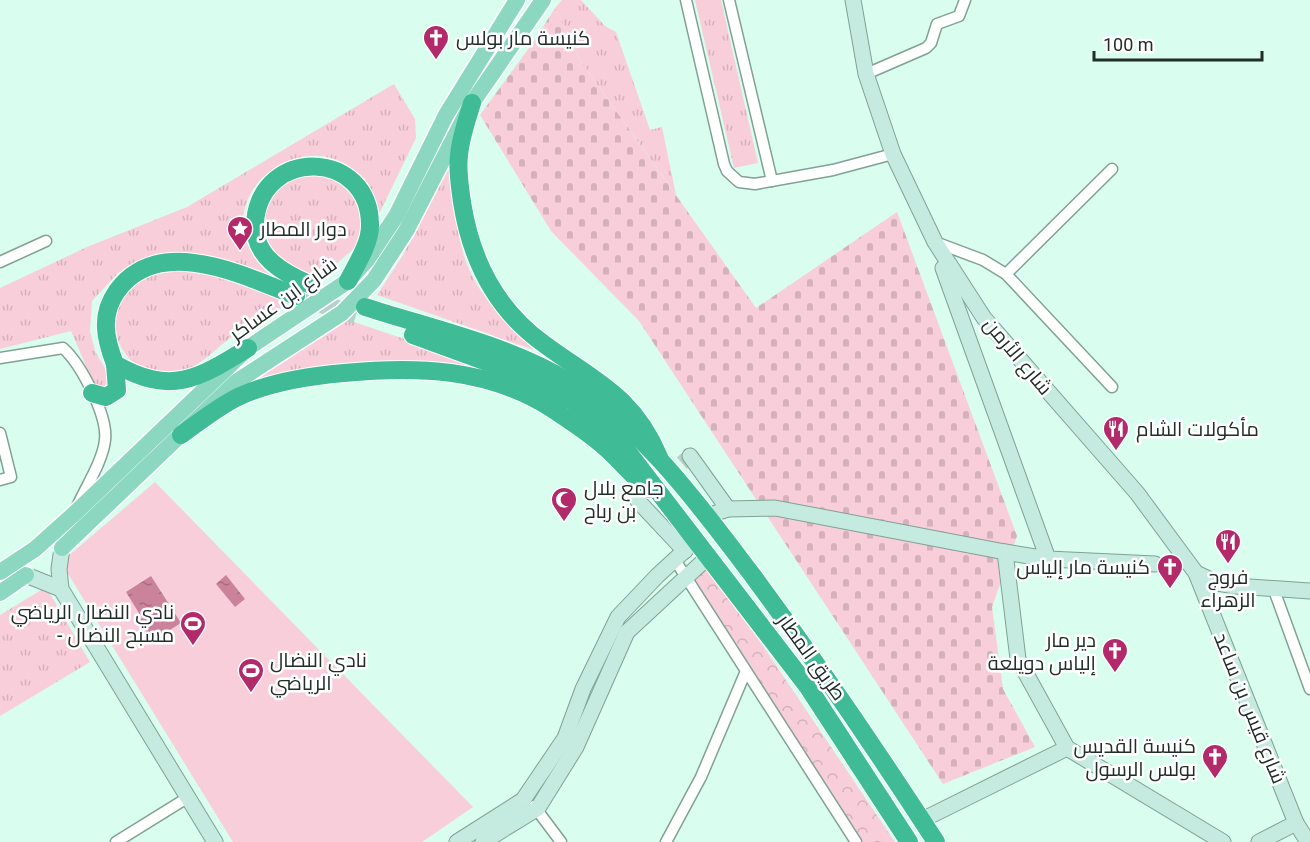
<svg xmlns="http://www.w3.org/2000/svg" width="1310" height="842" viewBox="0 0 1310 842" font-family="Roboto,Cairo,sans-serif">
<style>
.grass{fill:#f9cedb}
.forest{fill:url(#forest-crowns)}
.cemetery{fill:url(#cemetery-stones)}
.park{fill:url(#park-tufts)}
.water{fill:url(#water-ripples)}
.lines{fill:none;stroke-linecap:round;stroke-linejoin:round}
.secondary-tunnel{stroke:#b4d3c6;stroke-width:15;stroke-dasharray:15 8;stroke-linecap:butt}
.highway-tunnel{stroke:#b4d3c6;stroke-width:18;stroke-dasharray:18 9;stroke-linecap:butt}
.street-casing{stroke:#80a194;stroke-width:13}
.secondary-casing{stroke:#80a194;stroke-width:17}
.primary-casing{stroke:#fff;stroke-width:19}
.highway-casing{stroke:#fff;stroke-width:20}
.street{stroke:#fff;stroke-width:10}
.secondary{stroke:#c5ebe0;stroke-width:15}
.primary{stroke:#8cd7c0;stroke-width:16}
.highway{stroke:#3fbc96;stroke-width:18}
.labels{text-anchor:middle;stroke-width:5;stroke-linejoin:round;paint-order:stroke}
.poi-label{font-size:20px;fill:#202d28;stroke:#fff;text-anchor:start}
.street-label{font-size:20px;fill:#202d28;stroke:#fff}
</style>
<defs>
<pattern id="forest-crowns" width="20" height="18" patternUnits="userSpaceOnUse" patternTransform="scale(1.5)"><rect width="20" height="18" fill="#f9cedb"/><path d="M2 6a3 3 0 1 1 6 0M12 15a3 3 0 1 1 6 0" fill="none" stroke="#d5b1bc"/></pattern>
<pattern id="cemetery-stones" width="16" height="16" patternUnits="userSpaceOnUse" patternTransform="scale(1.5)"><rect width="16" height="16" fill="#f9cedb"/><path d="M2 7V4a2 2 0 0 1 4 0v3zM10 15v-3a2 2 0 0 1 4 0v3z" fill="#d5b1bc"/></pattern>
<pattern id="park-tufts" width="24" height="20" patternUnits="userSpaceOnUse" patternTransform="scale(1.5)"><rect width="24" height="20" fill="#f9cedb"/><path d="M3 7l-1-3M5 7V3M7 7l1-3M15 17l-1-3M17 17v-4M19 17l1-3" fill="none" stroke="#d5b1bc"/></pattern>
<pattern id="water-ripples" width="26" height="14" patternUnits="userSpaceOnUse" patternTransform="scale(1.5)"><rect width="26" height="14" fill="#ca839b"/><path d="M2 4q2-2 4 0t4 0M15 11q2-2 4 0t4 0" fill="none" stroke="#a46c7e"/></pattern>
</defs>
<rect width="100%" height="100%" fill="#d9fdee"/>
<polygon class="grass" points="155,482 473,807 422,842 233,842 65,569 67,557"/>
<polygon class="forest" points="702,564 761,643 895,842 856,842 687,578"/>
<polygon class="cemetery" points="555,8 580,60 756,308 897,212 1017,536 992,607 1003,689 1035,747 943,784 639,321 551,231 480,115 534,41"/>
<g class="park">
<polygon points="562,0 581,0 605,26 616,32 650,130 662,127 676,195 580,60 555,8"/>
<polygon points="695,0 721,0 758,163 734,168"/>
<path d="M 394,84 L 415,119 L 416,138 L 380,212 C 376,202 373,191 367,182 C 364,177 358,173 354,170 C 308,131 230,178 245,237 C 249,254 262,267 273,279 L 164,255 L 137,262 L 118,273 L 92,301 L 90,331 L 95,351 L 110,377 L 112,388 L 97,387 L 93,382 L 71,331 L 0,349 L 0,288 L 87,247 L 187,207 Z"/>
<path d="M 450,162 C 455,196 455,235 468,267 C 482,300 509,325 534,350 L 377,295 L 403,255 Z"/>
<path d="M 325,176 L 345,186 L 359,205 L 363,223 L 357,246 L 320,278 C 312,275 301,274 293,270 C 253,247 253,195 297,178 C 306,175 317,176 325,176 Z"/>
<path d="M 202,271 L 290,303 C 270,315 249,325 230,338 C 217,348 204,362 189,369 C 132,397 81,315 143,278 C 160,269 184,272 202,271 Z"/>
<polygon points="348,320 485,366 478,370 463,367 232,395 282,359"/>
<polygon points="46,587 90,662 0,716 0,615"/>
</g>
<g class="water">
<polygon points="226,575 245,599 235,607 216,584"/>
<polygon points="151,576 181,623 152,641 139,621 142,618 126,592"/>
</g>
<g class="lines">
<polyline class="secondary-tunnel" points="647,493 690,456"/>
<polyline class="highway-tunnel" points="296,296 356,315"/>
<defs>
<g id="street">
<polyline points="686,0 724,164 727,171 739,182 755,184 833,170 893,154"/>
<polyline points="729,0 772,181"/>
<polyline points="866,74 926,48 931,43 937,24 959,16 965,0"/>
<polyline points="935,242 983,260 1006,274 1112,387"/>
<polyline points="0,262 46,241"/>
<polyline points="1006,274 1112,169"/>
<path d="M 0,358 L 63,348 C 81,364 108,416 105,440 C 103,461 85,488 76,509"/>
<polyline points="0,433 11,477 0,480"/>
<polyline points="675,560 856,842"/>
<polyline points="1274,590 1310,689"/>
<polyline points="534,806 561,842"/>
<polyline points="116,842 187,798"/>
<polyline points="666,842 701,777 746,671"/>
</g>
<g id="secondary">
<polyline points="853,0 866,74 893,154 935,242 984,318 1137,493 1196,573 1217,583 1235,586 1310,591"/>
<polyline points="943,268 1048,559 1005,552 1018,659 1067,748 1223,842"/>
<polyline points="690,456 728,509"/>
<polyline points="638,501 685,551"/>
<polyline points="707,516 728,509 775,508 1005,552"/>
<polyline points="62,548 59,569 61,589 215,842"/>
<polyline points="1048,559 1155,564"/>
<polyline points="1196,573 1296,823 1308,842"/>
<polyline points="26,575 61,589"/>
<polyline points="922,820 1067,748"/>
<polyline points="457,842 523,800 565,738 583,689 618,617 657,576 695,541"/>
<polyline points="483,842 538,808 576,747 627,632 708,557"/>
<polyline points="1259,842 1296,823"/>
</g>
<g id="primary">
<polyline points="62,548 236,382 342,313 374,280 406,231 472,103 543,0"/>
<polyline points="0,572 35,549 74,514 248,348 348,281 367,260 396,216 446,115 517,0"/>
<polyline points="0,593 26,575"/>
</g>
<g id="highway">
<path d="M 472,103 C 467,120 460,139 459,156 C 457,171 460,187 462,202 C 471,260 495,309 544,344 C 594,381 633,395 659,457"/>
<path d="M 311,285 C 283,273 253,257 255,222 C 261,146 371,149 370,226 C 370,244 356,265 348,281"/>
<path d="M 365,307 C 430,328 512,346 569,382 C 645,430 700,506 753,576 C 817,663 877,751 936,842"/>
<polyline points="413,335 539,381 574,402 624,447 808,687 909,842"/>
<path d="M 248,348 C 198,379 171,396 115,364 C 105,338 100,315 117,291 C 159,233 245,276 296,296"/>
<polyline points="92,393 106,397 117,390 115,364"/>
<path d="M 181,435 C 199,422 218,407 238,397 C 270,382 309,376 344,373 C 416,366 487,368 551,408 C 570,421 593,435 609,451 C 623,464 634,478 649,489"/>
</g>
</defs>
<use href="#street" class="street-casing"/>
<use href="#secondary" class="secondary-casing"/>
<use href="#primary" class="primary-casing"/>
<use href="#highway" class="highway-casing"/>
<use href="#street" class="street"/>
<use href="#secondary" class="secondary"/>
<use href="#primary" class="primary"/>
<use href="#highway" class="highway"/>
</g>
<defs>
<symbol id="church-pin" viewBox="-11 -11 22 30"><path d="M0 17L-7.5 6A9.5 9.5 0 1 1 7.5 6Z" fill="#b32a6a" stroke="#fff"/><path d="M-1.2-6h2.4v3.5h3.3v2.4h-3.3V6h-2.4V-.1h-3.3v-2.4h3.3Z" fill="#fff"/></symbol>
<symbol id="sight-pin" viewBox="-11 -11 22 30"><path d="M0 17L-7.5 6A9.5 9.5 0 1 1 7.5 6Z" fill="#b32a6a" stroke="#fff"/><path d="M0-6L1.8-2.2L6-1.7L2.9 1.2L3.7 5.4L0 3.3L-3.7 5.4L-2.9 1.2L-6-1.7L-1.8-2.2Z" fill="#fff"/></symbol>
<symbol id="restaurant-pin" viewBox="-11 -11 22 30"><path d="M0 17L-7.5 6A9.5 9.5 0 1 1 7.5 6Z" fill="#b32a6a" stroke="#fff"/><path d="M-5-6h1v4h1v-4h1v4h1v-4h1v5L-1.5 .5V6h-2V.5L-5-1ZM5-6V6H3V1.5H1.5Q1.5-4 5-6Z" fill="#fff"/></symbol>
<symbol id="mosque-pin" viewBox="-11 -11 22 30"><path d="M0 17L-7.5 6A9.5 9.5 0 1 1 7.5 6Z" fill="#b32a6a" stroke="#fff"/><path d="M3.5-4.9A6 6 0 1 0 3.5 4.9A5 5 0 1 1 3.5-4.9Z" fill="#fff"/></symbol>
<symbol id="stadium-pin" viewBox="-11 -11 22 30"><path d="M0 17L-7.5 6A9.5 9.5 0 1 1 7.5 6Z" fill="#b32a6a" stroke="#fff"/><path d="M0-5a6.5 5 0 1 0 0 10a6.5 5 0 1 0 0-10ZM-3.5-1.8h7v3.6h-7Z" fill="#fff"/></symbol>
</defs>
<g fill-rule="evenodd">
<use href="#church-pin" x="421" y="23" width="30" height="40"/>
<use href="#sight-pin" x="225" y="214" width="30" height="40"/>
<use href="#restaurant-pin" x="1101" y="414" width="30" height="40"/>
<use href="#mosque-pin" x="549" y="485" width="30" height="40"/>
<use href="#restaurant-pin" x="1213" y="527" width="30" height="40"/>
<use href="#church-pin" x="1155" y="552" width="30" height="40"/>
<use href="#stadium-pin" x="178" y="609" width="30" height="40"/>
<use href="#church-pin" x="1100" y="636" width="30" height="40"/>
<use href="#stadium-pin" x="236" y="656" width="30" height="40"/>
<use href="#church-pin" x="1200" y="742" width="30" height="40"/>
</g>
<g class="labels">
<g class="poi-label">
<text x="456" y="45">كنيسة مار بولس</text>
<text x="260" y="236">دوار المطار</text>
<text x="1136" y="436">مأكولات الشام</text>
<text x="584" y="495">جامع بلال<tspan x="584" dy="23">بن رباح</tspan></text>
<text x="1150" y="574" text-anchor="end">كنيسة مار إلياس</text>
<text x="1228" y="584" text-anchor="middle">فروج<tspan x="1228" dy="23">الزهراء</tspan></text>
<text x="174" y="619" text-anchor="end">نادي النضال الرياضي<tspan x="174" dy="23">- مسبح النضال</tspan></text>
<text x="1096" y="647" text-anchor="end">دير مار<tspan x="1096" dy="23">إلياس دويلعة</tspan></text>
<text x="270" y="667">نادي النضال<tspan x="270" dy="23">الرياضي</tspan></text>
<text x="1196" y="753" text-anchor="end">كنيسة القديس<tspan x="1196" dy="23">بولس الرسول</tspan></text>
</g>
<g class="street-label">
<text transform="translate(283 299) rotate(-36)" y="7">شارع ابن عساكر</text>
<text transform="translate(1018 356) rotate(50)" y="7">شارع الأرمن</text>
<text transform="translate(812 657) rotate(54)" y="7">طريق المطار</text>
<text transform="translate(1250 708) rotate(68)" y="7">شارع قيس بن ساعد</text>
</g>
</g>
<path d="M1094 51v9h168v-9" fill="none" stroke="#202d28" stroke-width="3"/>
<text x="1103" y="51" font-size="18" fill="#202d28" stroke="#ffffff" stroke-width="4.5" paint-order="stroke">100 m</text>
</svg>
